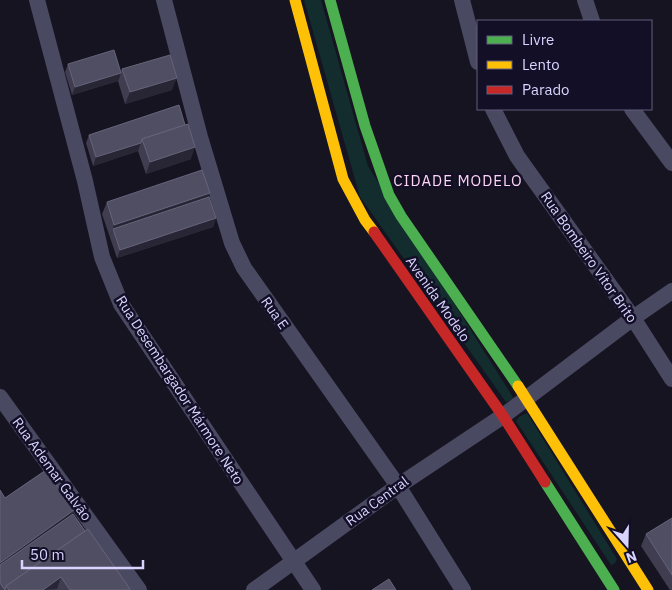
<svg xmlns="http://www.w3.org/2000/svg" width="672" height="590" viewBox="0 0 672 590" font-family="'IBM Plex Sans',sans-serif">
<style>
.green{fill:#132c2d}
.lines{fill:none;stroke-linecap:round;stroke-linejoin:round}
.street{stroke:#4a4962;stroke-width:16}
.fast{stroke:#4caf50;stroke-width:11}
.slow{stroke:#ffc107;stroke-width:11}
.jam{stroke:#c62828;stroke-width:11}
.wall{fill:#403d50}
.shaded-wall{fill:#282635}
.building{fill:#504e63;stroke:#66637b}
.labels{text-anchor:middle;stroke-width:5;stroke-linejoin:round;paint-order:stroke}
.street-label{font-size:14px;fill:#d9d4ff;stroke:#130f26}
.neighbourhood-label{font-size:15px;letter-spacing:1px;fill:#ffd6f0;stroke:#130f26}
</style>
<rect width="100%" height="100%" fill="#161421"/>
<g class="green">
<polygon points="304,0 321,0 368,166 514,399 506,402 360,197"/>
<polygon points="527,413 617,559 615,563 611,565 516,421 519,417"/>
</g>
<g class="lines">
<g class="street">
<polyline points="37,0 85,181 102,257 121,304 313,590"/>
<polyline points="164,0 200,137 232,243 244,268 398,486 463,590"/>
<polyline points="462,0 478,62"/>
<polyline points="585,0 592,21"/>
<polyline points="493,109 517,156 633,318 672,379"/>
<polyline points="632,109 672,163"/>
<polyline points="0,397 139,590"/>
<polyline points="254,590 398,486 503,416 633,318 672,291"/>
</g>
<g class="fast">
<polyline points="330,0 365,126 389,195 401,216 518,386"/>
<polyline points="545,482 614,590"/>
</g>
<g class="slow">
<polyline points="295,0 343,179 365,220 374,232"/>
<polyline points="518,386 648,590"/>
</g>
<polyline class="jam" points="374,232 503,416 545,482"/>
</g>
<g class="wall">
<polygon points="68,64 118,81 72,95 65,72"/>
<polygon points="122,69 172,90 125,104 118,81"/>
<polygon points="179,105 191,159 146,174 138,151 93,166 86,143 89,135"/>
<polygon points="210,193 209,197 216,218 213,227 117,258 102,214 107,202"/>
<polygon points="0,490 5,498 73,514 130,590 0,590"/>
<polygon points="672,518 672,590 670,590 641,546 646,534"/>
</g>
<g class="shaded-wall">
<polygon points="121,73 118,81 72,95 75,87"/>
<polygon points="177,78 172,90 125,104 130,92"/>
<polygon points="141,143 138,151 93,166 96,157"/>
<polygon points="195,147 191,159 146,174 150,162"/>
<polygon points="210,193 206,205 113,229 110,237 114,225"/>
<polygon points="216,218 213,227 117,258 120,250"/>
<polygon points="74,510 70,522 0,572 0,563"/>
<polygon points="61,577 57,589 43,590"/>
</g>
<g class="building">
<polygon points="114,50 121,73 75,87 68,64"/>
<polygon points="170,55 177,78 130,92 122,69"/>
<polygon points="179,105 185,125 142,139 141,143 96,157 89,135"/>
<polygon points="188,124 195,147 150,162 142,139"/>
<polygon points="202,170 210,193 114,225 107,202"/>
<polygon points="209,197 216,218 120,250 113,229"/>
<polygon points="46,470 74,510 0,563 0,490 5,498"/>
<polygon points="73,514 85,531 6,586 5,590 0,583 0,565"/>
<polygon points="672,518 672,575 646,534"/>
<polygon points="88,529 130,589 129,590 70,590 61,577 43,590 9,590 6,586"/>
<polygon points="389,579 396,590 372,590"/>
</g>
<g class="labels">
<g class="street-label">
<text transform="translate(589 257) rotate(55)" y="5">Rua Bombeiro Vitor Brito</text>
<text transform="translate(438 299) rotate(55)" y="5">Avenida Modelo</text>
<text transform="translate(275 313) rotate(55)" y="5">Rua E</text>
<text transform="translate(180 390) rotate(57)" y="5">Rua Desembargador Mármore Neto</text>
<text transform="translate(52 469) rotate(54)" y="5">Rua Ademar Galvão</text>
<text transform="translate(377 501) rotate(-36)" y="5">Rua Central</text>
</g>
<g class="neighbourhood-label">
<text x="458" y="186">CIDADE MODELO</text>
</g>
</g>
<rect x="477" y="20" width="175" height="90" fill="#130f26" stroke="#625e7d"/>
<rect x="487" y="36" width="25" height="8" fill="#4caf50" stroke="#625e7d"/>
<text x="522" y="45" font-size="15" fill="#d9d4ff">Livre</text>
<rect x="487" y="61" width="25" height="8" fill="#ffc107" stroke="#625e7d"/>
<text x="522" y="70" font-size="15" fill="#d9d4ff">Lento</text>
<rect x="487" y="86" width="25" height="8" fill="#c62828" stroke="#625e7d"/>
<text x="522" y="95" font-size="15" fill="#d9d4ff">Parado</text>
<g transform="translate(627 545) rotate(160)" stroke="#130f26" stroke-width="4" paint-order="stroke">
<path d="M0-4L9 19L0 12L-9 19Z" fill="#d9d4ff"/>
<text y="-8" font-size="14" font-weight="bold" text-anchor="middle" fill="#d9d4ff">N</text>
</g>
<path d="M22 560v8h121v-8" fill="none" stroke="#d9d4ff" stroke-width="2.5"/>
<text x="30" y="560" font-size="15" fill="#d9d4ff" stroke="#130f26" stroke-width="4" paint-order="stroke">50 m</text>
</svg>
